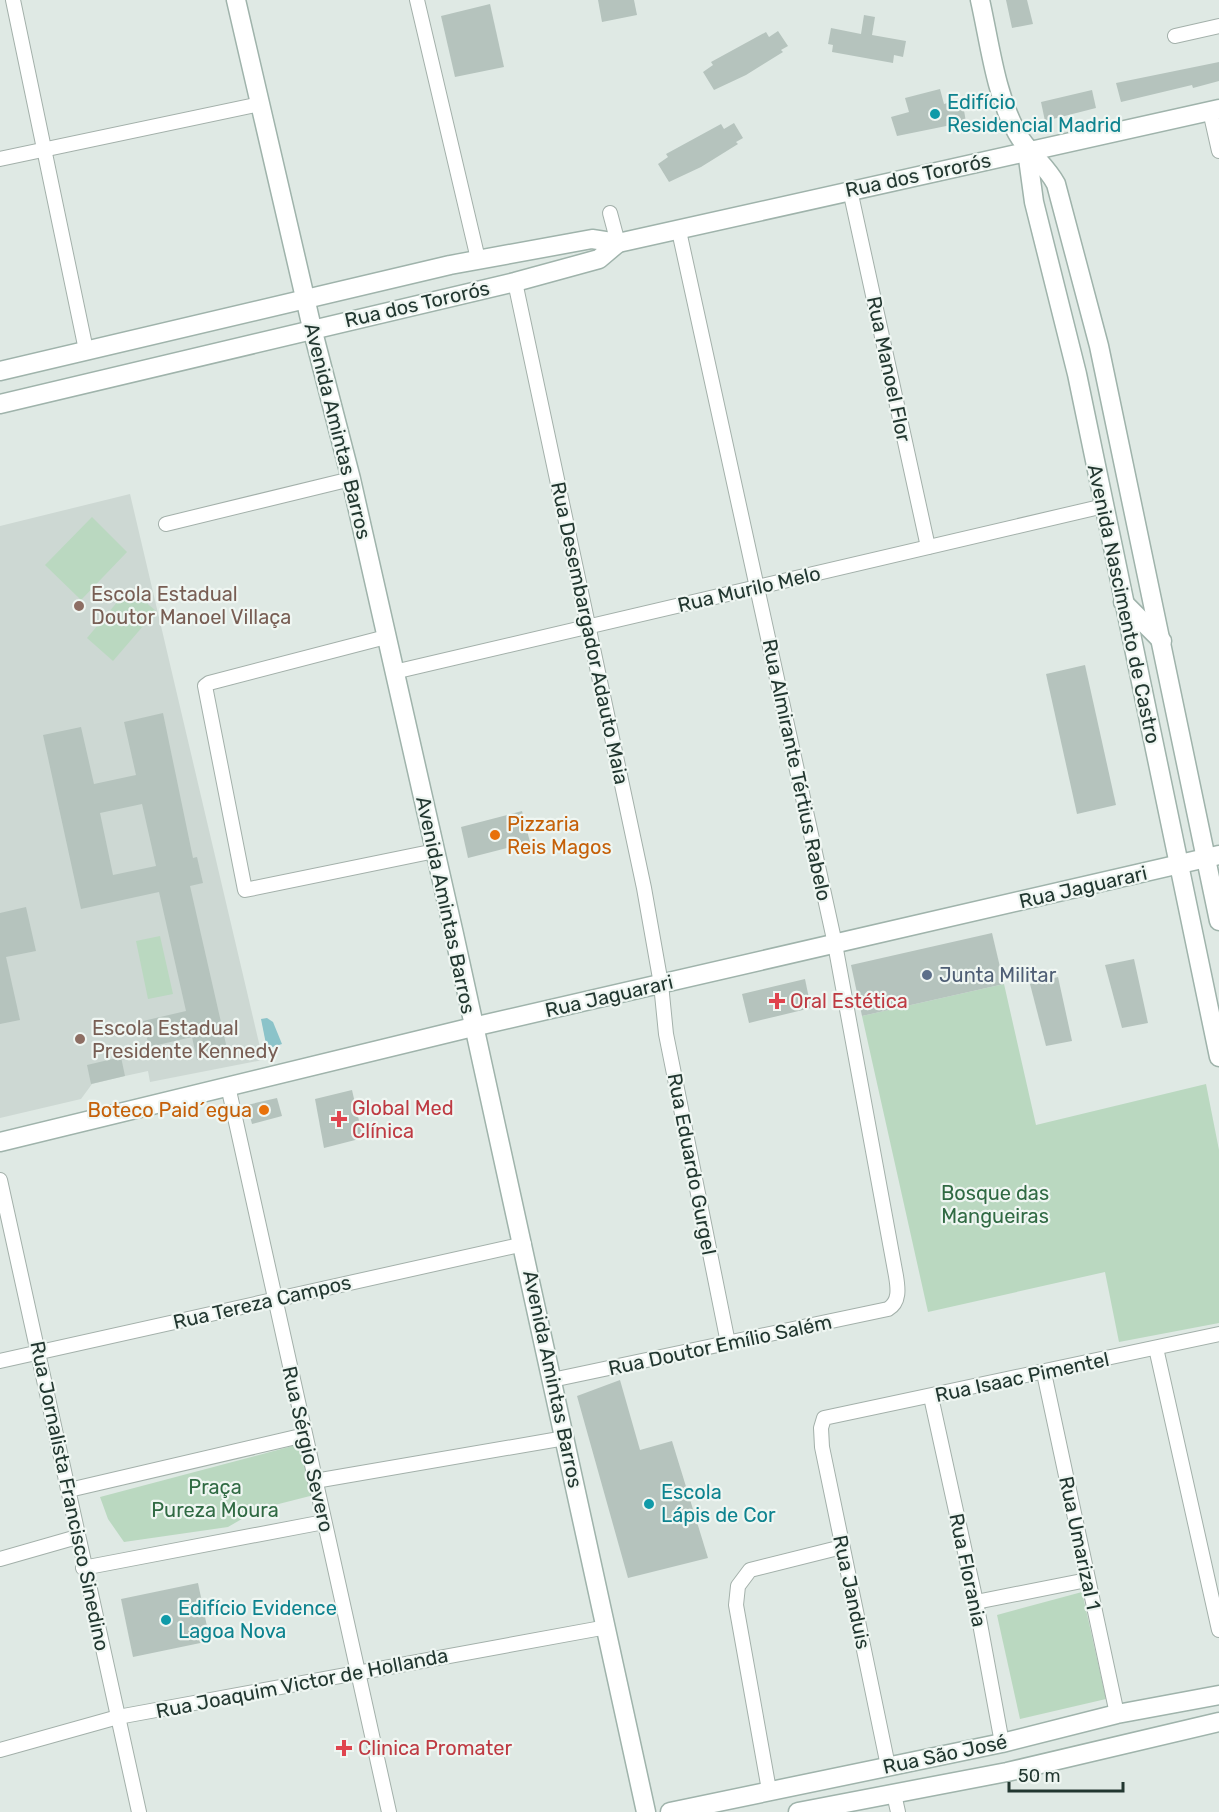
<svg xmlns="http://www.w3.org/2000/svg" width="1219" height="1812" viewBox="0 0 1219 1812" font-family="Rubik,sans-serif">
<style>
.built{fill:#cdd8d3}
.green{fill:#bad8c0}
.water{fill:#8bc3c9}
.building{fill:#b5c3bd;fill-rule:evenodd}
.lines{fill:none;stroke-linecap:round;stroke-linejoin:round}
.street-casing{stroke:#a3b0aa;stroke-width:16}
.secondary-casing{stroke:#9fb3ab;stroke-width:21}
.street{stroke:#fff;stroke-width:14}
.secondary{stroke:#fff;stroke-width:18}
.culture-dot{fill:#0f9aa8;stroke:#eff6f2;stroke-width:2}
.education-dot{fill:#8d6e63;stroke:#eff6f2;stroke-width:2}
.food-dot{fill:#e8710a;stroke:#eff6f2;stroke-width:2}
.service-dot{fill:#5c6f8a;stroke:#eff6f2;stroke-width:2}
.health-dot{fill:#e0444e;stroke:#eff6f2;stroke-width:2}
.labels{text-anchor:middle;stroke-width:4.5;stroke-linejoin:round;paint-order:stroke}
.culture-label{font-size:20px;fill:#0d838f;stroke:#eff6f2;text-anchor:start}
.street-label{font-size:20px;fill:#223730;stroke:#eff6f2}
.education-label{font-size:20px;fill:#785e54;stroke:#eff6f2;text-anchor:start}
.food-label{font-size:20px;fill:#c56008;stroke:#eff6f2;text-anchor:start}
.service-label{font-size:20px;fill:#4e5e75;stroke:#eff6f2;text-anchor:start}
.health-label{font-size:20px;fill:#be3a42;stroke:#eff6f2;text-anchor:start}
.park-label{font-size:20px;fill:#306a43;stroke:#eff6f2}
</style>
<rect width="100%" height="100%" fill="#dfe9e4"/>
<polygon class="built" points="130,494 263,1060 150,1082 148,1071 125,1076 92,1084 81,1099 0,1118 0,526"/>
<g class="green">
<polygon points="92,517 127,552 81,600 45,565"/>
<polygon points="129,588 156,611 113,661 87,638"/>
<polygon points="160,936 173,994 148,999 136,941"/>
<polygon points="1004,984 1036,1125 1206,1084 1219,1150 1219,1323 1119,1342 1105,1272 928,1312 862,1016"/>
<polygon points="300,1444 314,1495 259,1509 228,1527 124,1542 108,1519 100,1497"/>
<polygon points="1082,1592 1106,1699 1020,1719 997,1615"/>
</g>
<polygon class="water" points="267,1018 273,1022 282,1044 267,1049 261,1019"/>
<g class="building">
<polygon points="598,0 634,0 637,15 602,22"/>
<polygon points="1006,0 1027,0 1033,24 1012,28"/>
<polygon points="490,4 504,67 455,77 441,16"/>
<polygon points="864,15 875,17 872,35 906,41 903,57 894,55 893,63 832,52 833,45 828,44 831,28 861,34"/>
<polygon points="778,31 788,46 781,50 783,52 746,75 714,90 703,72 713,65 711,62 766,32 769,37"/>
<polygon points="1219,62 1219,81 1193,88 1192,85 1121,102 1116,83"/>
<polygon points="940,89 944,104 962,99 966,122 897,136 891,117 909,112 905,98"/>
<polygon points="1092,90 1096,108 1045,121 1041,102"/>
<polygon points="734,123 743,138 736,142 738,144 701,167 669,182 658,164 668,157 666,154 721,124 724,129"/>
<polygon points="1085,665 1116,805 1077,814 1046,674"/>
<path d="M 163,713 L 193,858 L 197,857 L 203,883 L 190,886 L 228,1053 L 197,1060 L 192,1037 L 149,1047 L 143,1021 L 186,1011 L 159,892 L 81,909 L 43,735 L 81,727 L 94,784 L 136,775 L 124,722 ZM 142,804 L 156,866 L 113,875 L 100,813 Z"/>
<polygon points="522,811 530,842 468,858 461,827"/>
<polygon points="26,907 36,951 6,957 20,1020 0,1024 0,913"/>
<polygon points="992,933 1004,984 862,1016 851,965"/>
<polygon points="1134,959 1148,1023 1122,1028 1105,965"/>
<polygon points="1058,977 1072,1041 1046,1046 1030,984"/>
<polygon points="805,979 811,1008 749,1023 742,994"/>
<polygon points="121,1057 125,1076 91,1084 87,1065"/>
<polygon points="352,1090 363,1138 324,1148 315,1099"/>
<polygon points="277,1098 282,1116 252,1124 247,1105"/>
<polygon points="620,1380 640,1450 672,1441 708,1558 628,1578 577,1396"/>
<polygon points="198,1583 210,1641 133,1657 121,1599"/>
</g>
<g class="lines">
<defs>
<g id="street">
<polyline points="13,0 86,350"/>
<polyline points="417,0 478,259"/>
<polyline points="1175,36 1219,26"/>
<polyline points="1210,111 1219,151"/>
<polyline points="0,159 260,104"/>
<polyline points="850,190 928,547"/>
<polyline points="610,213 618,243"/>
<polyline points="515,282 644,888 661,984 666,1034 728,1343"/>
<polyline points="166,524 351,479"/>
<polyline points="386,637 209,683 205,686 245,890 435,851"/>
<polyline points="394,672 1104,506"/>
<polyline points="228,1086 389,1812"/>
<polyline points="0,1180 139,1812"/>
<polyline points="1156,1348 1219,1630"/>
<polyline points="0,1361 524,1244"/>
<polyline points="1044,1373 1117,1714"/>
<path d="M 552,1380 L 888,1309 C 900,1302 898,1288 896,1276 L 835,944 L 679,231"/>
<polyline points="931,1397 976,1602 1002,1743"/>
<polyline points="315,1481 565,1438"/>
<polyline points="69,1490 305,1435"/>
<polyline points="0,1559 77,1537"/>
<polyline points="83,1568 324,1522"/>
<polyline points="976,1602 1087,1580"/>
<polyline points="0,1750 118,1717 607,1627"/>
<polyline points="888,1766 822,1447 821,1428 824,1418 1219,1334"/>
<polyline points="769,1790 736,1605 738,1586 750,1570 842,1547"/>
<polyline points="894,1794 898,1812"/>
</g>
<g id="secondary">
<polyline points="236,0 312,328 351,479 454,934 646,1812"/>
<path d="M 980,0 C 990,44 995,93 1017,133 C 1028,153 1046,165 1056,184 L 1099,346 L 1219,921"/>
<polyline points="1027,151 1034,202 1077,374 1219,1057"/>
<polyline points="0,371 450,265 592,239 618,243 1219,109"/>
<polyline points="0,404 515,282 599,259 618,243"/>
<polyline points="1123,602 1162,641"/>
<polyline points="0,1142 473,1027 1219,855"/>
<polyline points="670,1812 1002,1743 1117,1714 1219,1695"/>
<polyline points="798,1812 1007,1772 1219,1722"/>
</g>
</defs>
<use href="#street" class="street-casing"/>
<use href="#secondary" class="secondary-casing"/>
<use href="#street" class="street"/>
<use href="#secondary" class="secondary"/>
</g>
<g class="culture-dot">
<circle cx="935" cy="114" r="6"/>
<circle cx="649" cy="1504" r="6"/>
<circle cx="166" cy="1620" r="6"/>
</g>
<g class="education-dot">
<circle cx="79" cy="606" r="6"/>
<circle cx="80" cy="1039" r="6"/>
</g>
<g class="food-dot">
<circle cx="495" cy="835" r="6"/>
<circle cx="264" cy="1110" r="6"/>
</g>
<circle class="service-dot" cx="927" cy="975" r="6"/>
<g class="health-dot">
<path d="M774 992h6v6h6v6h-6v6h-6v-6h-6v-6h6z"/>
<path d="M336 1110h6v6h6v6h-6v6h-6v-6h-6v-6h6z"/>
<path d="M341 1739h6v6h6v6h-6v6h-6v-6h-6v-6h6z"/>
</g>
<g class="labels">
<g class="culture-label">
<text x="947" y="109">Edifício<tspan x="947" dy="23">Residencial Madrid</tspan></text>
<text x="661" y="1499">Escola<tspan x="661" dy="23">Lápis de Cor</tspan></text>
<text x="178" y="1615">Edifício Evidence<tspan x="178" dy="23">Lagoa Nova</tspan></text>
</g>
<g class="street-label">
<text transform="translate(918 175) rotate(-12)" y="7">Rua dos Tororós</text>
<text transform="translate(417 304) rotate(-13)" y="7">Rua dos Tororós</text>
<text transform="translate(889 369) rotate(78)" y="7">Rua Manoel Flor</text>
<text transform="translate(338 431) rotate(76)" y="7">Avenida Amintas Barros</text>
<text transform="translate(749 589) rotate(-13)" y="7">Rua Murilo Melo</text>
<text transform="translate(1124 604) rotate(78)" y="7">Avenida Nascimento de Castro</text>
<text transform="translate(590 633) rotate(78)" y="7">Rua Desembargador Adauto Maia</text>
<text transform="translate(797 770) rotate(78)" y="7">Rua Almirante Tértius Rabelo</text>
<text transform="translate(1083 887) rotate(-13)" y="7">Rua Jaguarari</text>
<text transform="translate(446 905) rotate(78)" y="7">Avenida Amintas Barros</text>
<text transform="translate(609 996) rotate(-13)" y="7">Rua Jaguarari</text>
<text transform="translate(692 1164) rotate(79)" y="7">Rua Eduardo Gurgel</text>
<text transform="translate(262 1302) rotate(-13)" y="7">Rua Tereza Campos</text>
<text transform="translate(720 1345) rotate(-12)" y="7">Rua Doutor Emílio Salém</text>
<text transform="translate(1022 1377) rotate(-12)" y="7">Rua Isaac Pimentel</text>
<text transform="translate(553 1379) rotate(78)" y="7">Avenida Amintas Barros</text>
<text transform="translate(308 1449) rotate(77)" y="7">Rua Sérgio Severo</text>
<text transform="translate(70 1496) rotate(78)" y="7">Rua Jornalista Francisco Sinedino</text>
<text transform="translate(1080 1543) rotate(78)" y="7">Rua Umarizal 1</text>
<text transform="translate(968 1570) rotate(78)" y="7">Rua Florania</text>
<text transform="translate(852 1592) rotate(78)" y="7">Rua Janduis</text>
<text transform="translate(302 1683) rotate(-11)" y="7">Rua Joaquim Victor de Hollanda</text>
<text transform="translate(945 1754) rotate(-12)" y="7">Rua São José</text>
</g>
<g class="education-label">
<text x="91" y="601">Escola Estadual<tspan x="91" dy="23">Doutor Manoel Villaça</tspan></text>
<text x="92" y="1035">Escola Estadual<tspan x="92" dy="23">Presidente Kennedy</tspan></text>
</g>
<g class="food-label">
<text x="507" y="831">Pizzaria<tspan x="507" dy="23">Reis Magos</tspan></text>
<text x="252" y="1117" text-anchor="end">Boteco Paid´egua</text>
</g>
<g class="service-label">
<text x="939" y="982">Junta Militar</text>
</g>
<g class="health-label">
<text x="790" y="1008">Oral Estética</text>
<text x="352" y="1115">Global Med<tspan x="352" dy="23">Clínica</tspan></text>
<text x="358" y="1755">Clinica Promater</text>
</g>
<g class="park-label">
<text x="995" y="1200">Bosque das<tspan x="995" dy="23">Mangueiras</tspan></text>
<text x="215" y="1494">Praça<tspan x="215" dy="23">Pureza Moura</tspan></text>
</g>
</g>
<path d="M1009 1782v9h114v-9" fill="none" stroke="#223730" stroke-width="3"/>
<text x="1018" y="1782" font-size="18" fill="#223730" stroke="#eff6f2" stroke-width="4.5" paint-order="stroke">50 m</text>
</svg>
